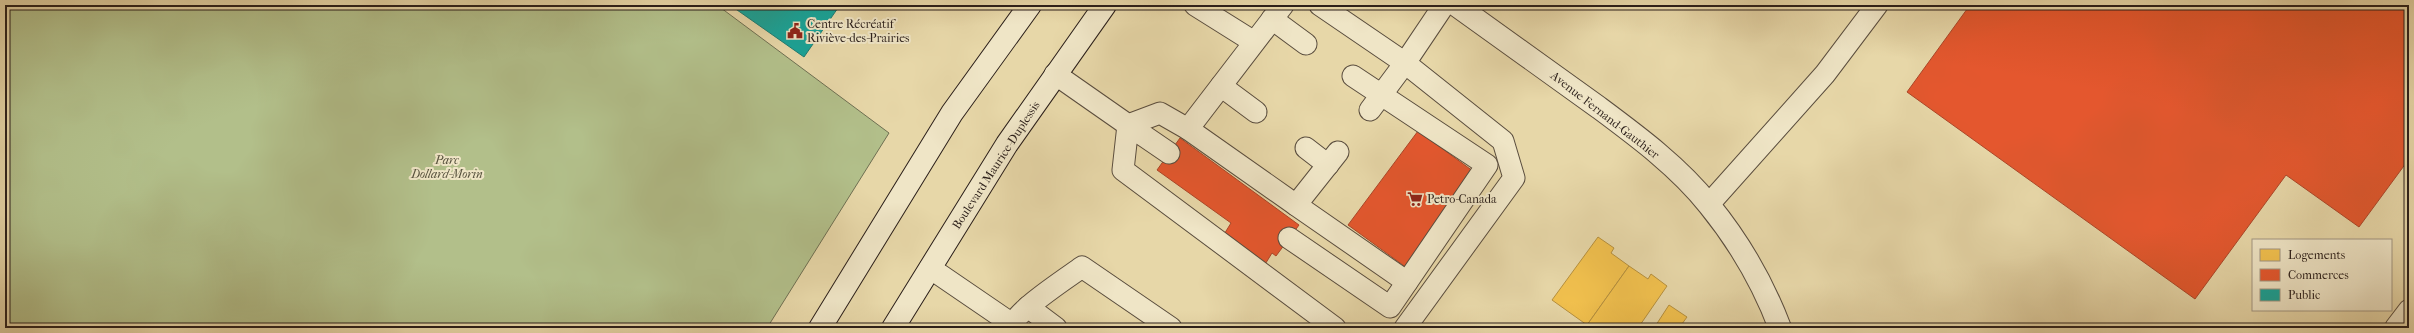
<svg xmlns="http://www.w3.org/2000/svg" width="2414" height="333" viewBox="0 0 2414 333" font-family="'IM FELL French Canon',serif">
<style>
.green{fill:#b2bf8a;stroke:#6e6f52}
.homes{fill:#f2c14e;stroke:#b6903e}
.shops{fill:#e4572e;stroke:#ac4628}
.public{fill:#17a398;stroke:#1d7b72}
.lines{fill:none;stroke-linecap:round;stroke-linejoin:round}
.lane-casing{stroke:#5a4d3e;stroke-width:23}
.street-casing{stroke:#5a4d3e;stroke-width:24}
.secondary-casing{stroke:#2b1f1a;stroke-width:24}
.lane{stroke:#efe5c6;stroke-width:21}
.street{stroke:#efe5c6;stroke-width:22}
.secondary{stroke:#efe5c6;stroke-width:22}
.labels{text-anchor:middle;stroke-width:4;stroke-linejoin:round;paint-order:stroke}
.poi-label{font-size:12px;fill:#2b1f1a;stroke:#efe5c6;text-anchor:start}
.street-label{font-size:12px;fill:#2b1f1a;stroke:#efe5c6}
.park-label{font-size:12px;font-style:italic;fill:#544f3c;stroke:#efe5c6}
</style>
<rect width="100%" height="100%" fill="#e7d7a8"/>
<filter id="stains"><feTurbulence type="fractalNoise" baseFrequency=".005" numOctaves="4"/><feColorMatrix values="0 0 0 0 .2 0 0 0 0 .09 0 0 0 0 .02 0 0 0 .5 -.17"/></filter>
<radialGradient id="worn" r=".72"><stop offset=".6" stop-color="#630" stop-opacity="0"/><stop offset="1" stop-color="#630" stop-opacity=".3"/></radialGradient>
<polygon class="green" points="6,5 717,5 889,133 767,328 5,328"/>
<g class="homes">
<polygon points="1598,237 1614,248 1611,253 1629,266 1587,325 1552,300"/>
<polygon points="1629,266 1648,279 1651,274 1667,286 1638,328 1591,328 1587,325"/>
<polygon points="1669,305 1687,317 1679,328 1654,328"/>
</g>
<g class="shops">
<polygon points="1970,5 2409,5 2409,159 2359,227 2286,175 2195,299 1907,92"/>
<polygon points="1418,131 1477,174 1407,268 1348,225"/>
<polygon points="1180,138 1299,225 1276,256 1272,253 1264,266 1223,236 1231,223 1157,170"/>
</g>
<polygon class="public" points="730,5 840,5 804,57"/>
<g class="lines">
<defs>
<g id="lane">
<polyline points="1195,5 1254,42"/>
<polyline points="1320,5 1405,63 1370,110"/>
<polyline points="1272,19 1306,44"/>
<polyline points="1055,74 1128,125 1160,113 1188,129 1283,5"/>
<polyline points="1221,86 1256,112"/>
<polyline points="1188,129 1296,205 1338,152"/>
<polyline points="1306,148 1328,165"/>
<polyline points="1169,153 1128,125 1123,170 1335,328"/>
<polyline points="1709,204 1825,74 1877,5"/>
<polyline points="1296,205 1407,282"/>
<polyline points="1289,238 1390,307 1487,165 1353,76"/>
<polyline points="930,268 1012,324"/>
<polyline points="1028,307 1056,328"/>
<path d="M 1011,328 C 1014,312 1067,278 1082,267 L 1171,328"/>
<polyline points="1405,328 1514,178 1503,141 1405,63 1444,5"/>
</g>
<g id="street">
<path d="M 1456,5 C 1503,39 1551,73 1598,107 C 1637,136 1679,167 1709,205 C 1740,243 1763,283 1780,328"/>
<polyline points="2396,328 2409,311"/>
</g>
<g id="secondary">
<polyline points="820,328 952,113 1030,5"/>
<polyline points="893,328 1007,144 1105,5"/>
</g>
</defs>
<use href="#lane" class="lane-casing"/>
<use href="#street" class="street-casing"/>
<use href="#secondary" class="secondary-casing"/>
<use href="#lane" class="lane"/>
<use href="#street" class="street"/>
<use href="#secondary" class="secondary"/>
</g>
<defs>
<symbol id="civic-bare" viewBox="-9 -9 18 18"><path d="M-.6-6.5H3V-4.5H.6V-3L4-1V1h2V6H-6V1h2V-1L-.6-3ZM-1.2 2.5V6h2.4V2.5Z" fill="#8f2418" stroke="#efe5c6" stroke-width="2.5" paint-order="stroke"/></symbol>
<symbol id="supermarket-bare" viewBox="-9 -9 18 18"><path d="M-6-5.5h2.5l.6 2H6L4.5 2H-2.5L-4.4-4H-6ZM-1.5 3.2a1.3 1.3 0 1 0 .1 0ZM3 3.2a1.3 1.3 0 1 0 .1 0Z" fill="#8f2418" stroke="#efe5c6" stroke-width="2.5" paint-order="stroke"/></symbol>
</defs>
<g fill-rule="evenodd">
<use href="#civic-bare" x="784" y="20" width="22" height="22"/>
<use href="#supermarket-bare" x="1404" y="188" width="22" height="22"/>
</g>
<g class="labels">
<g class="poi-label">
<text x="807" y="28">Centre Récréatif<tspan x="807" dy="14">Riviève-des-Prairies</tspan></text>
<text x="1427" y="203">Petro-Canada</text>
</g>
<g class="street-label">
<text transform="translate(1605 115) rotate(38)" y="4">Avenue Fernand-Gauthier</text>
<text transform="translate(996 165) rotate(-57)" y="4">Boulevard Maurice-Duplessis</text>
</g>
<g class="park-label">
<text x="447" y="164">Parc<tspan x="447" dy="14">Dollard-Morin</tspan></text>
</g>
</g>
<rect width="2414" height="333" fill="none" stroke="#e7d7a8" stroke-width="20"/>
<rect x="6" y="6" width="2402" height="321" fill="none" stroke="#2b1f1a" stroke-width="2"/>
<rect x="10" y="10" width="2394" height="313" fill="none" stroke="#2b1f1a"/>
<rect x="2252" y="239" width="140" height="72" fill="#efe5c6" stroke="#a19681"/>
<rect x="2260" y="249" width="20" height="12" fill="#f2c14e" stroke="#a19681"/>
<text x="2288" y="259" font-size="12" fill="#2b1f1a">Logements</text>
<rect x="2260" y="269" width="20" height="12" fill="#e4572e" stroke="#a19681"/>
<text x="2288" y="279" font-size="12" fill="#2b1f1a">Commerces</text>
<rect x="2260" y="289" width="20" height="12" fill="#17a398" stroke="#a19681"/>
<text x="2288" y="299" font-size="12" fill="#2b1f1a">Public</text>
<rect width="100%" height="100%" filter="url(#stains)"/>
<rect width="100%" height="100%" fill="url(#worn)"/>
</svg>
